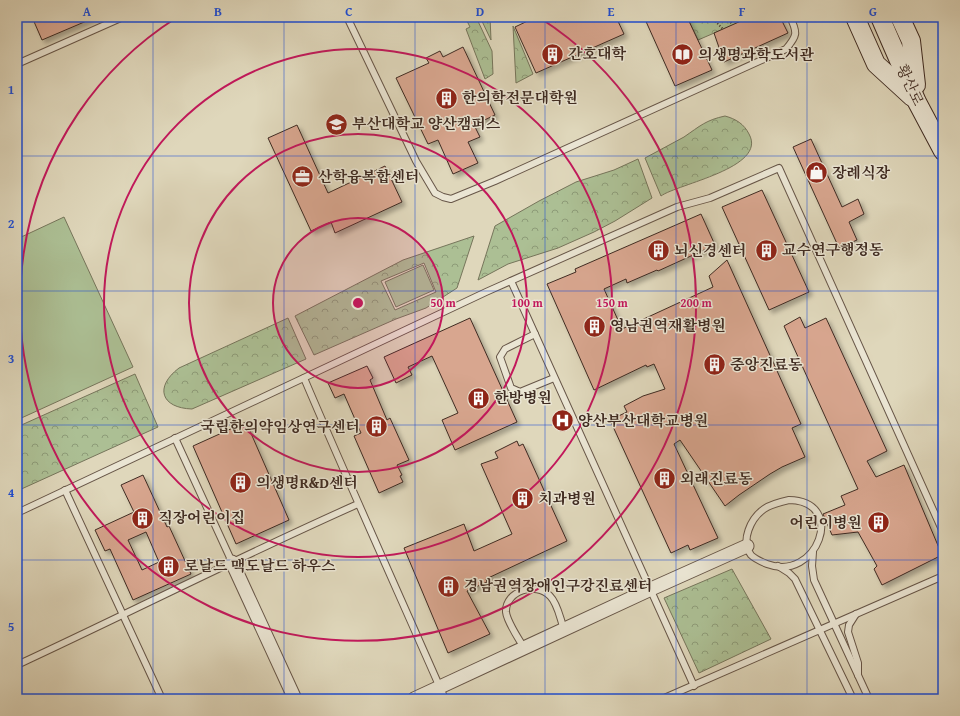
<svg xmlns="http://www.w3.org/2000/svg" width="960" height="716" viewBox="0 0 960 716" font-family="'Gentium Book Plus','Noto Serif KR',serif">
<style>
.grass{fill:#acbf94;stroke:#76755b}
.forest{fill:url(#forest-crowns);stroke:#76755b;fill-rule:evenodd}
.building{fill:#d8a68f;stroke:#3f2b22;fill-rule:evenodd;filter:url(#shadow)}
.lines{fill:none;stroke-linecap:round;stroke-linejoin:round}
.service-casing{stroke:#675648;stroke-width:8}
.minor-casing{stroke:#675648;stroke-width:15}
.secondary-casing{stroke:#3f2b22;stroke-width:20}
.path{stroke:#3f2b22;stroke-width:2;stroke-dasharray:1 2;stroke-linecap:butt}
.service{stroke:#eae5d3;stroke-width:6}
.minor{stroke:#eae5d3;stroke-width:13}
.secondary{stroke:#eae5d3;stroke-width:18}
.grid{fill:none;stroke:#1d4ed8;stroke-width:1;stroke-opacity:0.55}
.ring{fill:none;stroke:#c2185b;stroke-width:2}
.labels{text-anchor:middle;stroke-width:3;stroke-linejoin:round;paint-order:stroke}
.poi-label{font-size:15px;font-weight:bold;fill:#3f2b22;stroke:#eae5d3;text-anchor:start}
.street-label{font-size:15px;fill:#3f2b22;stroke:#eae5d3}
.centre{fill:#c2185b;stroke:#eae5d3;stroke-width:2}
.ring-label{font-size:12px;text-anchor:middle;font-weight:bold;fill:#c2185b;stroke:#eae5d3;stroke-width:3;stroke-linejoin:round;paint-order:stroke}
.neatline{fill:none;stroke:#1d4ed8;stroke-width:1.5}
.grid-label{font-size:13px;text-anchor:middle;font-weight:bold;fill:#1d4ed8}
</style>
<defs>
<pattern id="forest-crowns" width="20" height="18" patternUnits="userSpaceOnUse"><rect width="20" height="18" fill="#acbf94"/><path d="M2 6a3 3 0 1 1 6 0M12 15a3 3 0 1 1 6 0" fill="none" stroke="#8d9b78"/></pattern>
<filter id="shadow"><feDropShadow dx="3.5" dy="3.5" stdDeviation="2" flood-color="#0004"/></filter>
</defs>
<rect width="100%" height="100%" fill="#dfd7bb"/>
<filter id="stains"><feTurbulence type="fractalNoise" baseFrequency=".005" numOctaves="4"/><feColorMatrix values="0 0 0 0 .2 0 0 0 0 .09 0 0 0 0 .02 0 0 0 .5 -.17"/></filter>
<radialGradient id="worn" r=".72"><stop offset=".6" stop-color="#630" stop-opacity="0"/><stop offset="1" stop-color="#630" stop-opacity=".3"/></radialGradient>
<g class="grass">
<polygon points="64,217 133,367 17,420 17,239"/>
<polygon points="423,265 434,290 396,307 385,282"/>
</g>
<g class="forest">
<polygon points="465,17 476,17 492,51 493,74 485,79 466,29 470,27"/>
<polygon points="480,17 490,17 491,40"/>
<polygon points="687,17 749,17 749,18 698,40"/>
<polygon points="513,26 533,74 516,83"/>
<path d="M 725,116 C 736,119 744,124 749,134 C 768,168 677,184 661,196 L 645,158 C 658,151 671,144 684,137 C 700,126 706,120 725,116 Z"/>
<polygon points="638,159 652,198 615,221 594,232 558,248 508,264 478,280 495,226 539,201 576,182 614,170"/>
<path d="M 474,236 L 457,288 L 426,308 L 396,319 L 314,355 L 295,316 L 403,260 ZM 424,263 L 436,292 L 395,310 L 381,281 Z"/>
<path d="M 288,318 L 306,359 L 192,409 C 161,408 154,387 179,368 Z"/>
<polygon points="135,374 158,427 17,491 17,427"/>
<polygon points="732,569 771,639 699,673 664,598"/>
</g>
<g class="building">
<polygon points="32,17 96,17 42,40"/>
<polygon points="536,17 553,17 555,22 567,17 616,17 624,34 536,73 515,27"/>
<polygon points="644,17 687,17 712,70 675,86"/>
<polygon points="750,17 780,17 788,33 724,62 714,33"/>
<polygon points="463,47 495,115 474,125 480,137 468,142 478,163 453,174 438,140 428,144 396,78 429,63 426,58 440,51 443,57"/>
<polygon points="297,125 328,193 385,166 402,202 335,233 331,222 311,231 268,138"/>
<polygon points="811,139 842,207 858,199 864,214 849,222 857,240 839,248 793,147"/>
<polygon points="762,190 809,292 769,310 722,207"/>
<polygon points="701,214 715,245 658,271 657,270 627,283 626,279 604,289 622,329 713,287 709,276 727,260 801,424 792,428 805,457 782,467 770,474 739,495 725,506 680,440 674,444 718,538 690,550 688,545 671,553 610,420 627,412 624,406 643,396 665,389 654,364 647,367 646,365 594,390 547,284 576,272 575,269"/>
<polygon points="800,317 805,328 826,318 887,451 867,461 876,477 904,465 942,555 882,585 874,569 877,566 858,532 832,535 823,514 845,505 841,496 858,489 784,326"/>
<polygon points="470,318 517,422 455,450 442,420 458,413 432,356 408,367 412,375 396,383 384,357"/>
<polygon points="367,366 373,378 370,380 387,420 390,418 409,460 397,465 402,475 400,476 403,482 379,493 354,436 361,433 344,394 335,398 328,383"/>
<polygon points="246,422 289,520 236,544 193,446"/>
<polygon points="517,441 519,446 523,444 567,541 486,579 487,582 467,591 490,634 448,653 404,548 464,524 474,551 512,534 481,464 498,458 495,452"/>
<path d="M 143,475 L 167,527 L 169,526 L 191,574 L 133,600 L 110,549 L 105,551 L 95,530 L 134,512 L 121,485 ZM 146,532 L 159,562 L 142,570 L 128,540 Z"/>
</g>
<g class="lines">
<defs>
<g id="service">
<path d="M 347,17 L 416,161 L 435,193 L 443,197 L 451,199 L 495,181 L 786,49 C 797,36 798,33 790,17"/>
<polyline points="17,64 123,17"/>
<polyline points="511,281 694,686"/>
<polyline points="535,334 505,349 500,357 511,388 520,392 554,378"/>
<path d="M 304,378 C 350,486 398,592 445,699"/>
<polyline points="175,438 232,562"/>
<polyline points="65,490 162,699"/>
<path d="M 789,500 C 848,501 817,583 767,564 C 762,562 755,559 751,555 C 740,541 751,518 764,509 C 771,504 780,502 789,500 Z"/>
<polyline points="17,513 486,292 677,207 710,198 779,168 943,532"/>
<polyline points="813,552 812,566 814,580 869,699"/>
<polyline points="778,566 789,573 795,579 853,699"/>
<polyline points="856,614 849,625 848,632 858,663 858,675"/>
<path d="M 524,648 C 519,639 507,622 506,612 C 505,591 536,581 550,596 C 558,604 560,619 564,629"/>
<path d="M 17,665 C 131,612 243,555 358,504"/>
<polyline points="662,699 943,576"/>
</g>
<g id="minor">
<polyline points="232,562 295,699"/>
<polyline points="414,699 651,589 747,546"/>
</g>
<g id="secondary">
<polyline points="855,17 876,64 912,97"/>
<polyline points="880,17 917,102 943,151"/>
<polyline points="900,17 911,41 916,85"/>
</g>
</defs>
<use href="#service" class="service-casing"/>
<use href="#minor" class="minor-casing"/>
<use href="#secondary" class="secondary-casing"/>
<g class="path">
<polyline points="711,17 723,29"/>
<polyline points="728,17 732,25"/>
</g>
<use href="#service" class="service"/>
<use href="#minor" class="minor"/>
<use href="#secondary" class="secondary"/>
</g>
<path class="grid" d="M 153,17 L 153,699M 284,17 L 284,699M 415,17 L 415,699M 545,17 L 545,699M 676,17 L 676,699M 807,17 L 807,699M 17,156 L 943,156M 17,291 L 943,291M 17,425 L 943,425M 17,560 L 943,560"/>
<circle cx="358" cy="303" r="85" fill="#c2185b" fill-opacity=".12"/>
<g class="ring">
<circle cx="358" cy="303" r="85"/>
<circle cx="358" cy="303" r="169"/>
<circle cx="358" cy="303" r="254"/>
<path d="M540 18A338 338 0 1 1 176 18"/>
</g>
<defs>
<symbol id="building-disc" viewBox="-11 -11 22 22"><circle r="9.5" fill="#8f2418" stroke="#eae5d3"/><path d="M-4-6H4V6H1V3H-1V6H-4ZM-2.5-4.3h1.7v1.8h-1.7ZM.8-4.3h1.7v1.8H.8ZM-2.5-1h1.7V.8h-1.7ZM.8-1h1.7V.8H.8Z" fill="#fff"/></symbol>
<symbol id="library-disc" viewBox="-11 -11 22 22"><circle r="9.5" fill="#8f2418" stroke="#eae5d3"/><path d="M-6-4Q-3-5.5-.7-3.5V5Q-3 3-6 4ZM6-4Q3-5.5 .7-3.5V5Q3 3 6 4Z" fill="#fff"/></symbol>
<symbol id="university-disc" viewBox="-11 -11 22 22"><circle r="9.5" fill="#8f2418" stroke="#eae5d3"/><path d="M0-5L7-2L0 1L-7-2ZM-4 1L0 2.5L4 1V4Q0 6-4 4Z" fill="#fff"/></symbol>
<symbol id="shop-disc" viewBox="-11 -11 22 22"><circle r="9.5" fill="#8f2418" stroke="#eae5d3"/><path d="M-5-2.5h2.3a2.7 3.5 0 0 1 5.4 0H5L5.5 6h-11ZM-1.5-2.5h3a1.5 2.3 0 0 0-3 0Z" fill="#fff"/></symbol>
<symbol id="office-disc" viewBox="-11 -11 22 22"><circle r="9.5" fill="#8f2418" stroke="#eae5d3"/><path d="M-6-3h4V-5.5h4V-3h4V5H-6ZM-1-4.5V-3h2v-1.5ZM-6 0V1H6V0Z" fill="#fff"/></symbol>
<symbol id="hospital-disc" viewBox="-11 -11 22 22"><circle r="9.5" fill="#8f2418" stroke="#eae5d3"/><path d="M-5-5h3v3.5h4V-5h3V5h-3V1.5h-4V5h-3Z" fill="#fff"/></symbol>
</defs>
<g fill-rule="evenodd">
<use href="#building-disc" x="540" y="42" width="25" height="25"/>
<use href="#library-disc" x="670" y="42" width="25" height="25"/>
<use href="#building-disc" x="434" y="86" width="25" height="25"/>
<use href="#university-disc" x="324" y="112" width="25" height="25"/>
<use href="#shop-disc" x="804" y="160" width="25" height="25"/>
<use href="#office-disc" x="290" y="164" width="25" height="25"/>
<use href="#building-disc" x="754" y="238" width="25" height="25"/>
<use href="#building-disc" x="646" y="238" width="25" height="25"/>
<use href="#building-disc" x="582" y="314" width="25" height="25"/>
<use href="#building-disc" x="702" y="352" width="25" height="25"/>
<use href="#building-disc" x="466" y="386" width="25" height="25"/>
<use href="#hospital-disc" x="550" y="408" width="25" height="25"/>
<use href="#building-disc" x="364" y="414" width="25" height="25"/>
<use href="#building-disc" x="652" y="466" width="25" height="25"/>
<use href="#building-disc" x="228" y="470" width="25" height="25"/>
<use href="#building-disc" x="510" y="486" width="25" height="25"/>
<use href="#building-disc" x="130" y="506" width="25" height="25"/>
<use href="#building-disc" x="866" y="510" width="25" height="25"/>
<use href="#building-disc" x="156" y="554" width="25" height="25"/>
<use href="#building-disc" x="436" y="574" width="25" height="25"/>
</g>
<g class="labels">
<g class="poi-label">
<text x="568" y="59">간호대학</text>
<text x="698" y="60">의생명과학도서관</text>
<text x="462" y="103">한의학전문대학원</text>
<text x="352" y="129">부산대학교 양산캠퍼스</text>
<text x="832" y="178">장례식장</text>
<text x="318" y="182">산학융복합센터</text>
<text x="782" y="255">교수연구행정동</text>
<text x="674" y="256">뇌신경센터</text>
<text x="610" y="331">영남권역재활병원</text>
<text x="730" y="370">중앙진료동</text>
<text x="494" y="403">한방병원</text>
<text x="578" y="426">양산부산대학교병원</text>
<text x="360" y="432" text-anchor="end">국립한의약임상연구센터</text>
<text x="680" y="484">외래진료동</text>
<text x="256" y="488">의생명R&amp;D센터</text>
<text x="538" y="504">치과병원</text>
<text x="158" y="523">직장어린이집</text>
<text x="862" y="528" text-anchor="end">어린이병원</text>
<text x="184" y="571">로날드 맥도날드 하우스</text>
<text x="464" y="591">경남권역장애인구강진료센터</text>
</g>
<g class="street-label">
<text transform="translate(910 85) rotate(65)" y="5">황산로</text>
</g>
</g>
<circle cx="358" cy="303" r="6" class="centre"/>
<g class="ring-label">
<text x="443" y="307">50 m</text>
<text x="527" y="307">100 m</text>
<text x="612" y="307">150 m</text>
<text x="696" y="307">200 m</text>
</g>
<rect width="960" height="716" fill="none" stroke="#dfd7bb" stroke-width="44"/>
<rect x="22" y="22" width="916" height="672" class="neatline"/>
<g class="grid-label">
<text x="87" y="16">A</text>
<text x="218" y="16">B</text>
<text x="349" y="16">C</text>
<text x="480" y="16">D</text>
<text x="611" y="16">E</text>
<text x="742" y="16">F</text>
<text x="873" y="16">G</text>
<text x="11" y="94">1</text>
<text x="11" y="228">2</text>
<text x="11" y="363">3</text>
<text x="11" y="497">4</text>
<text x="11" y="631">5</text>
</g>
<rect width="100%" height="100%" filter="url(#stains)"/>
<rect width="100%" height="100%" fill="url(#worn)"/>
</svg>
